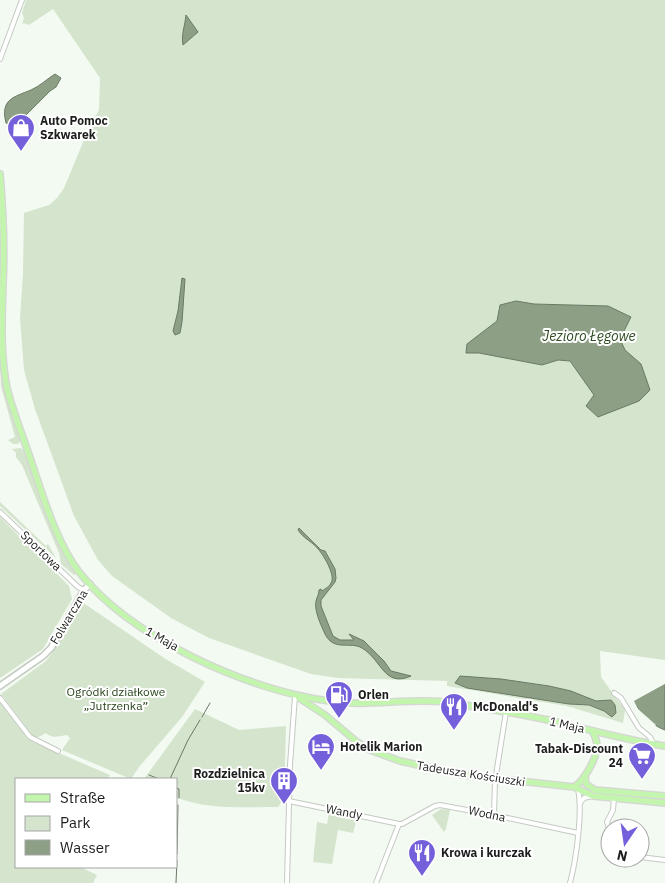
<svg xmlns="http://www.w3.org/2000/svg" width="665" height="883" viewBox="0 0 665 883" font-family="'IBM Plex Sans',sans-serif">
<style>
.green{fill:#d4e4cd;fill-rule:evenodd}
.water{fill:#8da085;stroke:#6b7965}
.pier{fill:#f3faf1}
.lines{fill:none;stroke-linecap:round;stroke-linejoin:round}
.stream{stroke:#6b7965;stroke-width:1}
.street-casing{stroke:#c4cac2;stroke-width:6}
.secondary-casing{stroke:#c4cac2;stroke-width:8}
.primary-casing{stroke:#d6d6d6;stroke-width:8}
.street{stroke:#fff;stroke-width:4}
.secondary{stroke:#fff;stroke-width:5}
.primary{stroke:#c4f5af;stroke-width:5.5}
.labels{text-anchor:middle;stroke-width:4;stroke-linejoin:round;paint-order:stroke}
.poi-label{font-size:12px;font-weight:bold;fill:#1b1e1b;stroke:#fff;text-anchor:start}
.street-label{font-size:12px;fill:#1b1e1b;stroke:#fff}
.park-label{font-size:12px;fill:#29461c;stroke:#fff}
.water-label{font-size:14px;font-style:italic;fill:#2e4b22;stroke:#fff}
</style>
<rect width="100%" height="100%" fill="#f3faf1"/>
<g class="green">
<path d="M 26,0 L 665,0 L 665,660 L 600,651 L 601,677 L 625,710 L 623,723 L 567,706 L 447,686 L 447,681 L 338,678 L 311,674 L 209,638 L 171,618 L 112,576 L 98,560 L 74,516 L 35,409 L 24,370 L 20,318 L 23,274 L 24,213 L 49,205 L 57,198 L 64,188 L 89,128 L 99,110 L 100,78 L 53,9 L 29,25 L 24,23 L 22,24 L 24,18 L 22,13 ZM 516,301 L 534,304 L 608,306 L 631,317 L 620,339 L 625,350 L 641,364 L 594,395 L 570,361 L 558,360 L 542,365 L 479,353 L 467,353 L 474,339 L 497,321 ZM 501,679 L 549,686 L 571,691 L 596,701 L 611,700 L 612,717 L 604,711 L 589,705 L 569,704 L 467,688 L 455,683 Z"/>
<polygon points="0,359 2,376 21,440 18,444 13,444 8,440 15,437 1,386"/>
<polygon points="21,448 26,453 57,537 77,573 74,575 61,564 59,553 22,465 16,457 16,453 12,449"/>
<polygon points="0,502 46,546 48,544 56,558 0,506"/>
<polygon points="0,517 69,586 72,599 43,649 0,678"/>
<path d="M 82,602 L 164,658 L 205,682 L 182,717 L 139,767 L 131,779 L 62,750 L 70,738 L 67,735 C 59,736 52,739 46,733 L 35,739 L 1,694 L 46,661 L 57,646 Z"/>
<polygon points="0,703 25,735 33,742 110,775 107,779 16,779 16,867 80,867 97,875 93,883 0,883"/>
<path d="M 195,709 L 239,730 L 286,726 L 284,798 L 278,807 C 247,807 205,810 176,797 L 176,779 L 144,779 Z"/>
<polygon points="441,809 450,810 446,829 444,832 432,815"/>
<polygon points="329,813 357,818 353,833 338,830 332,864 313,862 317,822 327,824"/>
</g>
<g class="water">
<path d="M 186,15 L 198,32 L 183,45 C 181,34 185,26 186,15 Z"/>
<path d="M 55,74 L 61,78 L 56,87 L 50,91 L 19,122 L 12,125 L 6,123 C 0,99 14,97 31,90 C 40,86 47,79 55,74 Z"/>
<polygon points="182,278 185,279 182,322 180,333 175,335 173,331 178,311"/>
<polygon points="516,301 534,304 608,306 631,317 620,339 625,350 641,364 650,390 639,401 598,417 586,406 594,395 570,361 558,360 542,365 479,353 466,353 467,344 497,321 500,305"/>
<path d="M 299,528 L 321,550 L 325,551 L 335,569 L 336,578 L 335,582 L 321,600 L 321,606 L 333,636 L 340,640 L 354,640 L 349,634 L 364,641 L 384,661 L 391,671 L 411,676 C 384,688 382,660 362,648 C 350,641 334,652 325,634 C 321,625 314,611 316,601 C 317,597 319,594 319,590 L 321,589 L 322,591 C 325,589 330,586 331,583 C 336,576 324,556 319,550 C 313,542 304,539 298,530 Z"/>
<polygon points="460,676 501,679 549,686 571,691 596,701 611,700 615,705 616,713 612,717 604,711 589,705 569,704 467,688 455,683"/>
<path d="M 665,684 L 665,730 C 652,726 640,712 633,701 Z"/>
</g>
<polygon class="pier" points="665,681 665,684 634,701 638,709 656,725 654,727 636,711 631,700"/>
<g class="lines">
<g class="stream">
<polyline points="202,717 210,703"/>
<polyline points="149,775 159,779"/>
<polyline points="170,779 188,740 200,720"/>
<polyline points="176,788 179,789 179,798"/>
<polyline points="177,854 178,805"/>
<polyline points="176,883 177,861"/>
</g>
<defs>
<g id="street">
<polyline points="0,59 22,0"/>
<polyline points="0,512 78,587 84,590"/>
<polyline points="614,693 621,698 639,728 650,737 654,745"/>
<polyline points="0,698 30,737 58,751"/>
<polyline points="289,801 399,824"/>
<polyline points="580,803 584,798 592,796"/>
<polyline points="494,815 495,781 506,712"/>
<polyline points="399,824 402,824 435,806 440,805 494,815 578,833"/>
<polyline points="610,832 607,822 613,810 614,798"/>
<polyline points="640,857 665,860"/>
<polyline points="287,883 290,765 295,696"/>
<polyline points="376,883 399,824"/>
<path d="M 570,883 C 576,860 583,812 578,789"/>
</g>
<polyline id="secondary" points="0,686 43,656 51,648 84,590 90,584"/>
<g id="primary">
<path d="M 0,174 C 3,210 5,247 3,283 C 2,318 0,353 7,388 C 12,409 21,431 28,452 C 41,489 55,541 79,572 C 130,637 248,691 330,701 C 368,707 406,698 445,702 C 479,707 514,713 548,720 C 587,729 625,740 665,746"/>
<polyline points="299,698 325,715 357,742 370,750 400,761 464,775 574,787 593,796 665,803"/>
<polyline points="585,776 586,784 595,790 665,796"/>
<path d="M 574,787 C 584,781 597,758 597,746 C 597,741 595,736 592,731"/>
</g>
</defs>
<use href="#street" class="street-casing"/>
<use href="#secondary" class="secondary-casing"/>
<use href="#primary" class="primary-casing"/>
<use href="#street" class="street"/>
<use href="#secondary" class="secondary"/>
<use href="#primary" class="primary"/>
</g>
<defs>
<symbol id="shop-pin" viewBox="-11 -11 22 30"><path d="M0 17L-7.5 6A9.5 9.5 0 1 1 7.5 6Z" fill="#7460da" stroke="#fff"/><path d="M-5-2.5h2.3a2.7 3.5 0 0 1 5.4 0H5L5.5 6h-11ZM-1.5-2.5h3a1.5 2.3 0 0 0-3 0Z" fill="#fff"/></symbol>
<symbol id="fuel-pin" viewBox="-11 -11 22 30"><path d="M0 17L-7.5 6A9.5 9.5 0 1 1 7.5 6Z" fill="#7460da" stroke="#fff"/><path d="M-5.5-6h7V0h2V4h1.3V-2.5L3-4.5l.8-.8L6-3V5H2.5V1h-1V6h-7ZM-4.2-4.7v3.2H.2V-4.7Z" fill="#fff"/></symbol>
<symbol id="restaurant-pin" viewBox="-11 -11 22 30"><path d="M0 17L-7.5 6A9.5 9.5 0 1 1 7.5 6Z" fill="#7460da" stroke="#fff"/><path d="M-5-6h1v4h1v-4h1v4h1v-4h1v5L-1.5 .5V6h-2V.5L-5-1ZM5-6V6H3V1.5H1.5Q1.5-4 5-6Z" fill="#fff"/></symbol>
<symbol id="hotel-pin" viewBox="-11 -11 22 30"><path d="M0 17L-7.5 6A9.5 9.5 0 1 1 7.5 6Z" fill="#7460da" stroke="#fff"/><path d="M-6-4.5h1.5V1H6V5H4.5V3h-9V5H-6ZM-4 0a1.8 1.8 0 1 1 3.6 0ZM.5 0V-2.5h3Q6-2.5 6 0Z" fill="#fff"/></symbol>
<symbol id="supermarket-pin" viewBox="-11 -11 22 30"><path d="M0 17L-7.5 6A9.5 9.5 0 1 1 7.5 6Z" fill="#7460da" stroke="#fff"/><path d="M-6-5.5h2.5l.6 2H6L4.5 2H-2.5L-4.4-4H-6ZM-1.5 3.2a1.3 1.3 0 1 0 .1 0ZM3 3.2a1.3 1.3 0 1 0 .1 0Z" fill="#fff"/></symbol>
<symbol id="building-pin" viewBox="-11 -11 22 30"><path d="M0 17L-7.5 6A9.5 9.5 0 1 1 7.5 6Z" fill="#7460da" stroke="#fff"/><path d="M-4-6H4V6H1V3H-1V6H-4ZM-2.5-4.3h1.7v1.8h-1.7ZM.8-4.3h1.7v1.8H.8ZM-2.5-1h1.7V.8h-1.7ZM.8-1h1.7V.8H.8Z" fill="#fff"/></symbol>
</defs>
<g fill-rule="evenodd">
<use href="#shop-pin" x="5" y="112" width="32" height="43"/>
<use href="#fuel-pin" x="323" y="679" width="32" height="43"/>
<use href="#restaurant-pin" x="438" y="691" width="32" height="43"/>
<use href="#hotel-pin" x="305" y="731" width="32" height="43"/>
<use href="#supermarket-pin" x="626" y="740" width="32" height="43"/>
<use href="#building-pin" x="268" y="765" width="32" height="43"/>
<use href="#restaurant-pin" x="406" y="837" width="32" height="43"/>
</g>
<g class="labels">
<g class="poi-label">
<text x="40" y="125">Auto Pomoc<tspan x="40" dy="14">Szkwarek</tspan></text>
<text x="358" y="699">Orlen</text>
<text x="473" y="711">McDonald's</text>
<text x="340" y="751">Hotelik Marion</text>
<text x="623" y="753" text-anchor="end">Tabak-Discount<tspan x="623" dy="14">24</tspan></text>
<text x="265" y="778" text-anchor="end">Rozdzielnica<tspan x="265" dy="14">15kv</tspan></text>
<text x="441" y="857">Krowa i kurczak</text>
</g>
<g class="street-label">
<text transform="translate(41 551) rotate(44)" y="4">Sportowa</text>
<text transform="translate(69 617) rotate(-59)" y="4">Folwarczna</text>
<text transform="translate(162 639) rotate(29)" y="4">1 Maja</text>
<text transform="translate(567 725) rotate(13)" y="4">1 Maja</text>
<text transform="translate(471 774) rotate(9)" y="4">Tadeusza Kościuszki</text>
<text transform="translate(344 812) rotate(11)" y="4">Wandy</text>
<text transform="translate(487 814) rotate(12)" y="4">Wodna</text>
</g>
<g class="park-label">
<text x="116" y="696">Ogródki działkowe<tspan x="116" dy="14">„Jutrzenka”</tspan></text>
</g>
<g class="water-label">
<text x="589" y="341">Jezioro Łęgowe</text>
</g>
</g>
<rect x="15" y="778" width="162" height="90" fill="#ffffff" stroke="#a4a5a4"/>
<rect x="25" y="794" width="25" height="8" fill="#c4f5af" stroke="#a4a5a4"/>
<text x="60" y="803" font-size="15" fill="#1b1e1b">Straße</text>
<rect x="25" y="816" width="25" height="15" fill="#d4e4cd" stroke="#a4a5a4"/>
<text x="60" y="828" font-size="15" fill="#1b1e1b">Park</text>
<rect x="25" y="840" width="25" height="15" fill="#8da085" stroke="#a4a5a4"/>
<text x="60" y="853" font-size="15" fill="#1b1e1b">Wasser</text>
<g transform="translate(625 843) rotate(193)"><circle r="24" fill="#ffffff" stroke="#a4a5a4"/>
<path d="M0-4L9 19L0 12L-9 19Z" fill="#7460da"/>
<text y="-8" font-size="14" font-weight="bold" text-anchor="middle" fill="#1b1e1b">N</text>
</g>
</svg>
